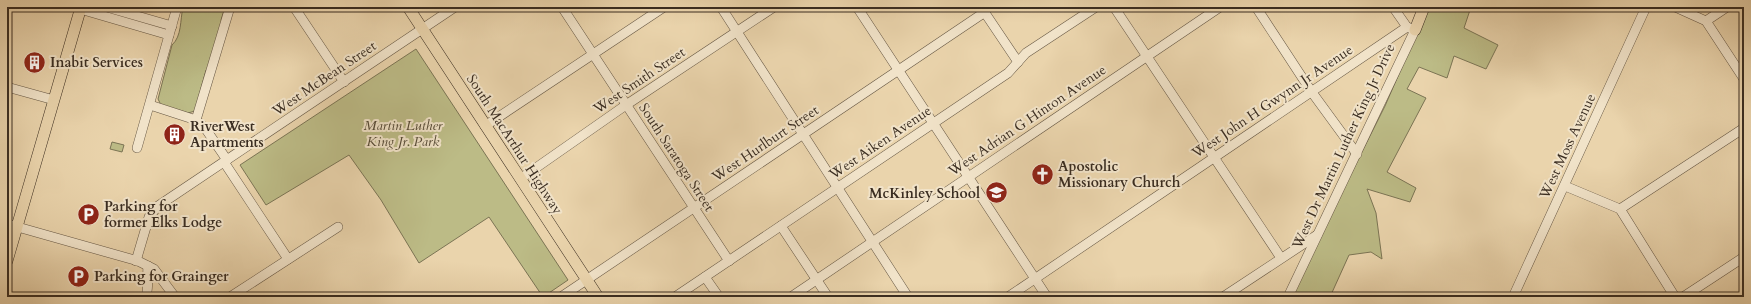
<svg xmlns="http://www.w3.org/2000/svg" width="1751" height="304" viewBox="0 0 1751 304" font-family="Cardo,serif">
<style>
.green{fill:#bcbb86;stroke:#7b7454}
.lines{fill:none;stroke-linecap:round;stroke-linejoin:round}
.minor-casing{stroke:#665744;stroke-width:10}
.major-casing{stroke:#3a2d21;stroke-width:12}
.minor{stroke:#f1e3c9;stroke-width:9}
.major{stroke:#ead4ac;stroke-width:11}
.labels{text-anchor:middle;stroke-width:4;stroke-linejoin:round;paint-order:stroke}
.poi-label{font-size:14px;font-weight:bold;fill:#3a2d21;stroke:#f1e3c9;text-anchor:start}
.street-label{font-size:14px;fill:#3a2d21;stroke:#f1e3c9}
.park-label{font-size:14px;font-style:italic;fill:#544935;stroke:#f1e3c9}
</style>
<rect width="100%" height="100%" fill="#ead4ac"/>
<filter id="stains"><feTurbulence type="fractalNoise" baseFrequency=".005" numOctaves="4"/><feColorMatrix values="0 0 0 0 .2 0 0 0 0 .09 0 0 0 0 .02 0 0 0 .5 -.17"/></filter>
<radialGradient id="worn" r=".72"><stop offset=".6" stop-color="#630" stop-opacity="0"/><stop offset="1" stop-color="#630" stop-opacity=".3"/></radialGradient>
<g class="green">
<path d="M 183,7 L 225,7 L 221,20 L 222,22 L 209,67 L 206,70 L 195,111 L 188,113 L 161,105 L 158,99 L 172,45 C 182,36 180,20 183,7 Z"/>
<polygon points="1428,7 1471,7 1464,28 1498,45 1486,69 1454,56 1447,78 1419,67 1407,89 1426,98 1387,172 1416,188 1410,202 1367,189 1376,213 1382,259 1371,252 1349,255 1330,297 1289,297 1385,106"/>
<polygon points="416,49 568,280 543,297 489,217 419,263 381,200 349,155 266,205 240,165"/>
<polygon points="112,142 124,145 122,152 110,149"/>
</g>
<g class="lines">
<defs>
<g id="minor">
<polyline points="106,7 172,26"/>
<polyline points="294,7 344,82"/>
<polyline points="562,7 729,261"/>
<polyline points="721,7 908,297"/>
<polyline points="857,7 1047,297"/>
<polyline points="981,7 1018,62"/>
<polyline points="1114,7 1281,258"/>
<polyline points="1256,7 1311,91 1357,154"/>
<polyline points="1393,7 1407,27"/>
<polyline points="1675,7 1706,21 1744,79"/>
<polyline points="80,9 169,35"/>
<polyline points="1706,21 1727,7"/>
<polyline points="7,87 54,100"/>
<polyline points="150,105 196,120 205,128 227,160"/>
<polyline points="196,120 230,7"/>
<polyline points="485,126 664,7"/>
<polyline points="137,148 177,7"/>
<polyline points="224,162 288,259"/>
<polyline points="520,179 626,105 774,7"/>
<polyline points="1565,186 1620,209 1675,297"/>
<polyline points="1620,209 1744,128"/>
<polyline points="7,224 138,261 154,269 175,297"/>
<polyline points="781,226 828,297"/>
<polyline points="136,261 149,217 158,206 455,7"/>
<polyline points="705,277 719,297"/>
<path d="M 146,297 C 149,286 147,277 148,266"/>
<polyline points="230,297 338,227"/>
<polyline points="561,297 985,12"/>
<polyline points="675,297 1008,73 1026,53 1096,7"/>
<polyline points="791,297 1220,7"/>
<polyline points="1008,297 1407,27 1415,30 1288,297"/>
<polyline points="1223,297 1317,235"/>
<polyline points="1513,297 1646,7"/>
<polyline points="1683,297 1744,257"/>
</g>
<g id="major">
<polyline points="408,7 598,297"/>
<polyline points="1415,30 1424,7"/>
<polyline points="7,261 81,7"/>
</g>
</defs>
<use href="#minor" class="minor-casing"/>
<use href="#major" class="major-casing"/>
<use href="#minor" class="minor"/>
<use href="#major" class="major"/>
</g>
<defs>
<symbol id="building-disc" viewBox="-11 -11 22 22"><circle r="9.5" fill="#8f2418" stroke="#f1e3c9"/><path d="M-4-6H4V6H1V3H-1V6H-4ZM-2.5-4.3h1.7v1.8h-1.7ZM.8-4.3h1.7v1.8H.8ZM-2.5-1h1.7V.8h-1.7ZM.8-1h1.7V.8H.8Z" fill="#fff"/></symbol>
<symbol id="church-disc" viewBox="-11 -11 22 22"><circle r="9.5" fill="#8f2418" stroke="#f1e3c9"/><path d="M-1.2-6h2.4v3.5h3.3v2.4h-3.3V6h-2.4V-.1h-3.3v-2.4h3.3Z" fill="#fff"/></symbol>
<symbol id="school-disc" viewBox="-11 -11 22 22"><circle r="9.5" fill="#8f2418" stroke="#f1e3c9"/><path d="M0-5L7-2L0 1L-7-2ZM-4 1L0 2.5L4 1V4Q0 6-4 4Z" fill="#fff"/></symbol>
<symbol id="parking-disc" viewBox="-11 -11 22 22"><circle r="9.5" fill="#8f2418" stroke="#f1e3c9"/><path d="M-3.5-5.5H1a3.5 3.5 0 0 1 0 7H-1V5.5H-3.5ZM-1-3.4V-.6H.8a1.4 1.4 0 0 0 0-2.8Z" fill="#fff"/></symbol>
</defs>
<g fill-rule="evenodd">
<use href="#building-disc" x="22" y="50" width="25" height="25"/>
<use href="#building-disc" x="162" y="122" width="25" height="25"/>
<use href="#church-disc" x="1030" y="162" width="25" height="25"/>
<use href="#school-disc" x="984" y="180" width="25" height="25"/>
<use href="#parking-disc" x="76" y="202" width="25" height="25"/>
<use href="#parking-disc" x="66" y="264" width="25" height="25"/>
</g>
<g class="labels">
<g class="poi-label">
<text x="50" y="67">Inabit Services</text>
<text x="190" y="131">RiverWest<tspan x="190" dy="16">Apartments</tspan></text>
<text x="1058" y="171">Apostolic<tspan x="1058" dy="16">Missionary Church</tspan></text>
<text x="980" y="198" text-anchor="end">McKinley School</text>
<text x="104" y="211">Parking for<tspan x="104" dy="16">former Elks Lodge</tspan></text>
<text x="94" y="281">Parking for Grainger</text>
</g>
<g class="street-label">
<text transform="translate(324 78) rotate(-34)" y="5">West McBean Street</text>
<text transform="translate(639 80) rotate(-34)" y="5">West Smith Street</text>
<text transform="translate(1272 101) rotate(-34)" y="5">West John H Gwynn Jr Avenue</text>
<text transform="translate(1027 120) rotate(-34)" y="5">West Adrian G Hinton Avenue</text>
<text transform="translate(880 142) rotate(-34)" y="5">West Aiken Avenue</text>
<text transform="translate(765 143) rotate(-34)" y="5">West Hurlburt Street</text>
<text transform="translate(515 144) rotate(57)" y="5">South MacArthur Highway</text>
<text transform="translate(1343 146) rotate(-65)" y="5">West Dr Martin Luther King Jr Drive</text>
<text transform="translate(1567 146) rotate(-65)" y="5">West Moss Avenue</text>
<text transform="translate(677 157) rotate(57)" y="5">South Saratoga Street</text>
</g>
<g class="park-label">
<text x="403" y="130">Martin Luther<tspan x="403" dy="16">King Jr. Park</tspan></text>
</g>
</g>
<rect width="1751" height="304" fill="none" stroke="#ead4ac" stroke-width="24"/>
<rect x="8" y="8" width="1735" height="288" fill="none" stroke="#3a2d21" stroke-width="2"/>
<rect x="12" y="12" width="1727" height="280" fill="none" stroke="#3a2d21"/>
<rect width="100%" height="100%" filter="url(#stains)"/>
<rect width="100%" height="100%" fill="url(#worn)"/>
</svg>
